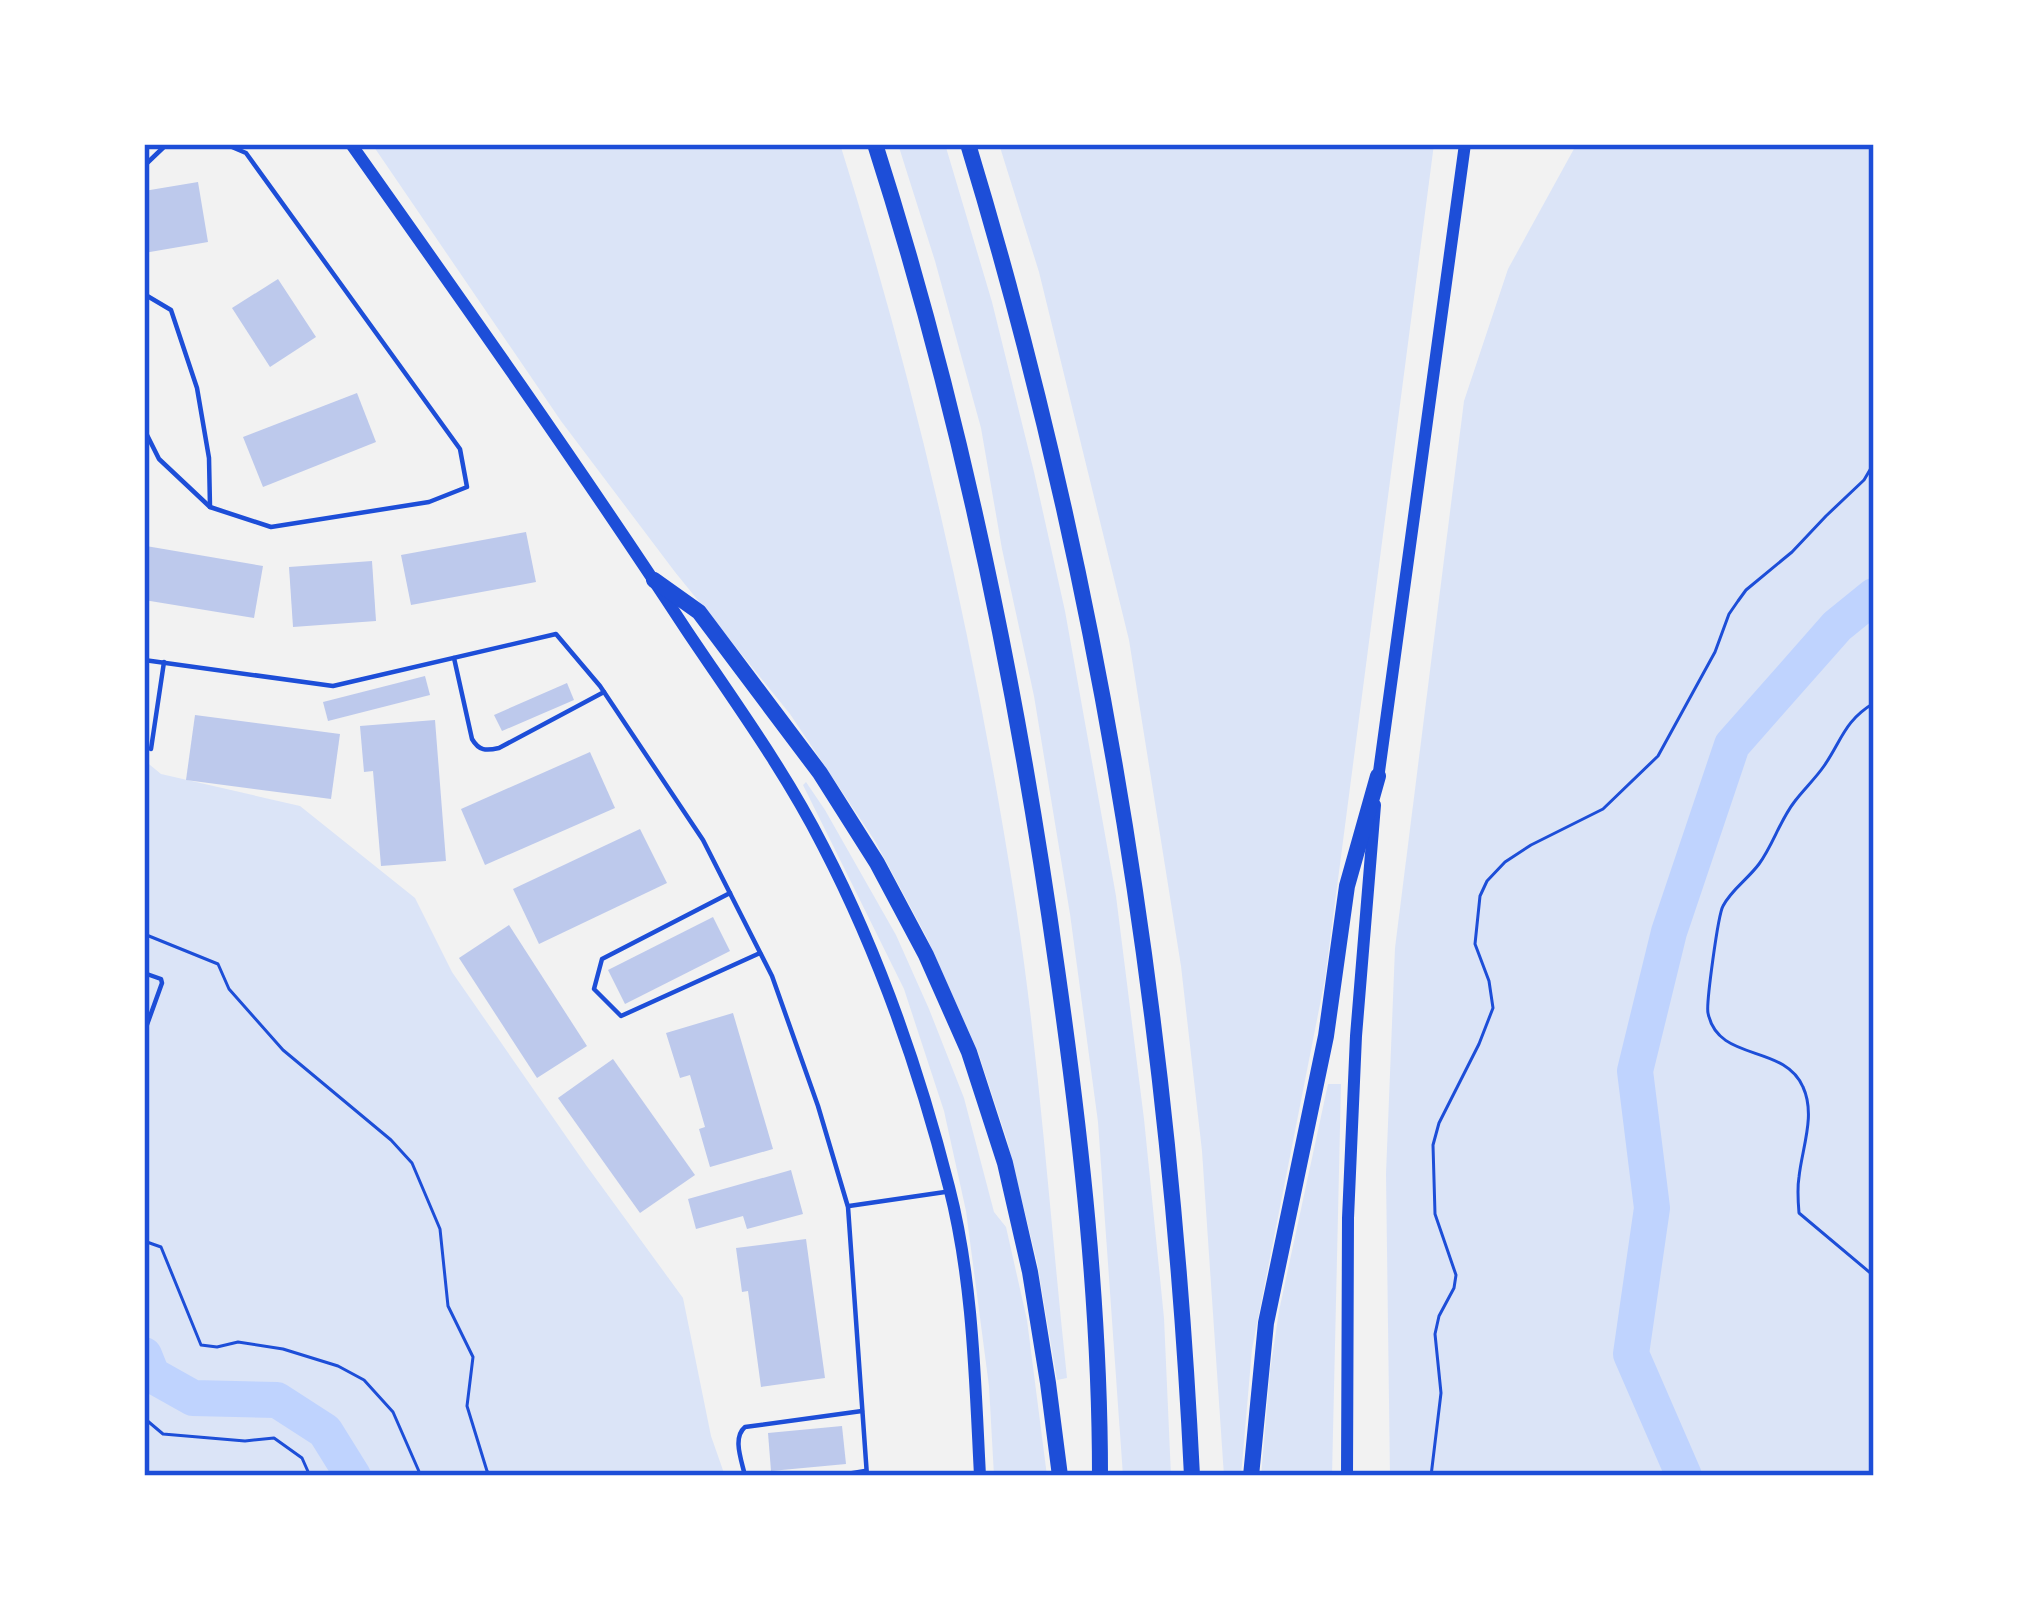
<svg xmlns="http://www.w3.org/2000/svg" width="2018" height="1620" viewBox="0 0 2018 1620" font-family="'Archivo Narrow',sans-serif">
<style>
.green{fill:#dbe4f7}
.lines{fill:none;stroke-linecap:round;stroke-linejoin:round}
.river{stroke:#bfd3fe;stroke-width:36}
.building{fill:#bdc9ec}
.path{stroke:#1d4ed8;stroke-width:3}
.service{stroke:#1d4ed8;stroke-width:4.5}
.secondary{stroke:#1d4ed8;stroke-width:12}
.motorway{stroke:#1d4ed8;stroke-width:16}
.neatline{fill:none;stroke:#1d4ed8;stroke-width:4.5}
</style>
<rect width="100%" height="100%" fill="#f2f2f2"/>
<g class="green">
<path d="M 372,144 L 840,144 C 918,392 976,650 1016,907 C 1040,1063 1050,1221 1067,1378 L 1057,1380 L 1037,1262 L 1007,1140 L 978,1052 L 926,936 L 875,841 L 790,714 L 675,572 L 561,421 Z"/>
<polygon points="898,144 945,144 992,302 1034,472 1065,611 1116,896 1144,1119 1164,1318 1171,1476 1123,1476 1098,1122 1070,914 1034,696 1002,549 981,428 935,261"/>
<polygon points="999,144 1434,144 1325,979 1252,1349 1241,1476 1224,1476 1202,1151 1181,966 1129,640 1039,272"/>
<polygon points="1579,144 1874,144 1874,1476 1390,1476 1386,1174 1395,948 1464,401 1508,269 1575,147"/>
<polygon points="144,760 161,774 300,806 415,898 452,972 586,1165 683,1298 711,1436 725,1476 144,1476"/>
<polygon points="806,782 825,810 896,935 929,1009 964,1098 994,1212 1006,1227 1027,1320 1047,1476 994,1476 989,1386 966,1211 944,1111 904,989 803,785"/>
<polygon points="1328,1084 1341,1084 1332,1476 1261,1476 1270,1371 1279,1311"/>
</g>
<g class="lines">
<g class="river">
<polyline points="144,1355 152,1375 193,1398 277,1400 325,1431 353,1476"/>
<polyline points="1684,1476 1631,1354 1652,1208 1635,1071 1669,932 1732,745 1837,626 1874,596"/>
</g>
</g>
<g class="building">
<polygon points="198,182 208,242 144,253 144,191"/>
<polygon points="278,279 316,337 270,367 232,308"/>
<polygon points="357,393 376,442 263,487 243,437"/>
<polygon points="526,532 536,582 411,605 401,555"/>
<polygon points="146,546 263,566 254,618 144,600"/>
<polygon points="372,561 376,621 293,627 289,567"/>
<polygon points="425,676 430,695 328,721 323,702"/>
<polygon points="567,683 574,700 502,731 494,715"/>
<polygon points="195,715 340,734 331,799 186,780"/>
<polygon points="435,720 446,861 381,866 373,771 364,772 360,726"/>
<polygon points="590,752 615,808 485,865 461,809"/>
<polygon points="640,829 667,883 539,944 513,889"/>
<polygon points="713,917 730,951 625,1004 608,970"/>
<polygon points="509,925 587,1046 537,1078 459,958"/>
<polygon points="733,1013 773,1149 710,1167 699,1129 705,1127 690,1075 680,1078 666,1033"/>
<polygon points="613,1059 695,1175 640,1213 558,1098"/>
<polygon points="791,1170 803,1214 747,1229 743,1216 696,1229 688,1199"/>
<polygon points="806,1239 825,1378 761,1387 748,1291 742,1292 736,1248"/>
<polygon points="842,1426 846,1464 771,1471 768,1433"/>
</g>
<g class="lines">
<g class="path">
<path d="M 1874,703 C 1844,721 1842,740 1824,766 C 1815,779 1804,789 1795,801 C 1780,820 1773,845 1759,864 C 1748,879 1731,890 1723,906 C 1718,915 1706,1004 1708,1013 C 1718,1063 1784,1043 1803,1087 C 1816,1115 1802,1148 1799,1177 C 1797,1189 1798,1201 1799,1213 L 1874,1276"/>
<polyline points="144,934 218,964 229,989 283,1050 391,1140 412,1163 440,1229 448,1306 473,1357 467,1406 487,1471 491,1476"/>
<polyline points="144,1241 161,1247 201,1345 217,1347 238,1342 283,1349 338,1366 364,1380 393,1412 421,1476"/>
<polyline points="144,1418 163,1434 245,1441 274,1438 302,1458 310,1476"/>
<polyline points="1431,1476 1441,1393 1435,1334 1439,1316 1454,1288 1456,1275 1435,1214 1433,1145 1439,1123 1479,1044 1493,1008 1489,981 1475,944 1480,896 1487,881 1505,862 1531,845 1603,809 1658,756 1715,652 1729,614 1738,601 1746,590 1792,552 1826,516 1864,480 1874,463"/>
</g>
<g class="service">
<polyline points="144,166 167,144"/>
<polyline points="144,294 171,310 197,388 209,458 210,507"/>
<polyline points="144,429 159,459 210,507 271,527 429,502 467,487 460,449 246,153 225,144"/>
<path d="M 454,658 L 472,739 C 479,751 486,751 499,748 L 604,692"/>
<polyline points="144,660 333,686 556,634 600,686 703,840 772,976 818,1106 848,1207 867,1476"/>
<polyline points="151,749 164,662"/>
<polyline points="730,893 602,959 594,989 621,1016 760,953"/>
<polyline points="144,973 161,979 162,983 144,1033"/>
<polyline points="849,1206 945,1192"/>
<path d="M 745,1476 C 742,1461 732,1438 745,1427 L 862,1411"/>
<polyline points="835,1476 865,1471"/>
</g>
<g class="secondary">
<path d="M 351,144 C 465,305 579,466 687,631 C 734,701 785,771 823,846 C 879,954 919,1069 949,1187 C 973,1280 975,1380 980,1476"/>
<polyline points="1378,779 1465,144"/>
<polyline points="1347,1476 1348,1218 1356,1036 1375,805"/>
</g>
<g class="motorway">
<path d="M 875,144 C 961,412 1018,691 1057,969 C 1081,1137 1100,1306 1100,1476"/>
<path d="M 968,144 C 1100,578 1170,1023 1192,1476"/>
<polyline points="654,580 699,612 820,773 877,863 926,955 969,1052 1005,1163 1030,1272 1048,1383 1060,1476"/>
<polyline points="1251,1476 1266,1323 1326,1036 1347,886 1378,776"/>
</g>
</g>
<rect width="2018" height="1620" fill="none" stroke="#ffffff" stroke-width="294"/>
<rect x="147" y="147" width="1724" height="1326" class="neatline"/>
</svg>
